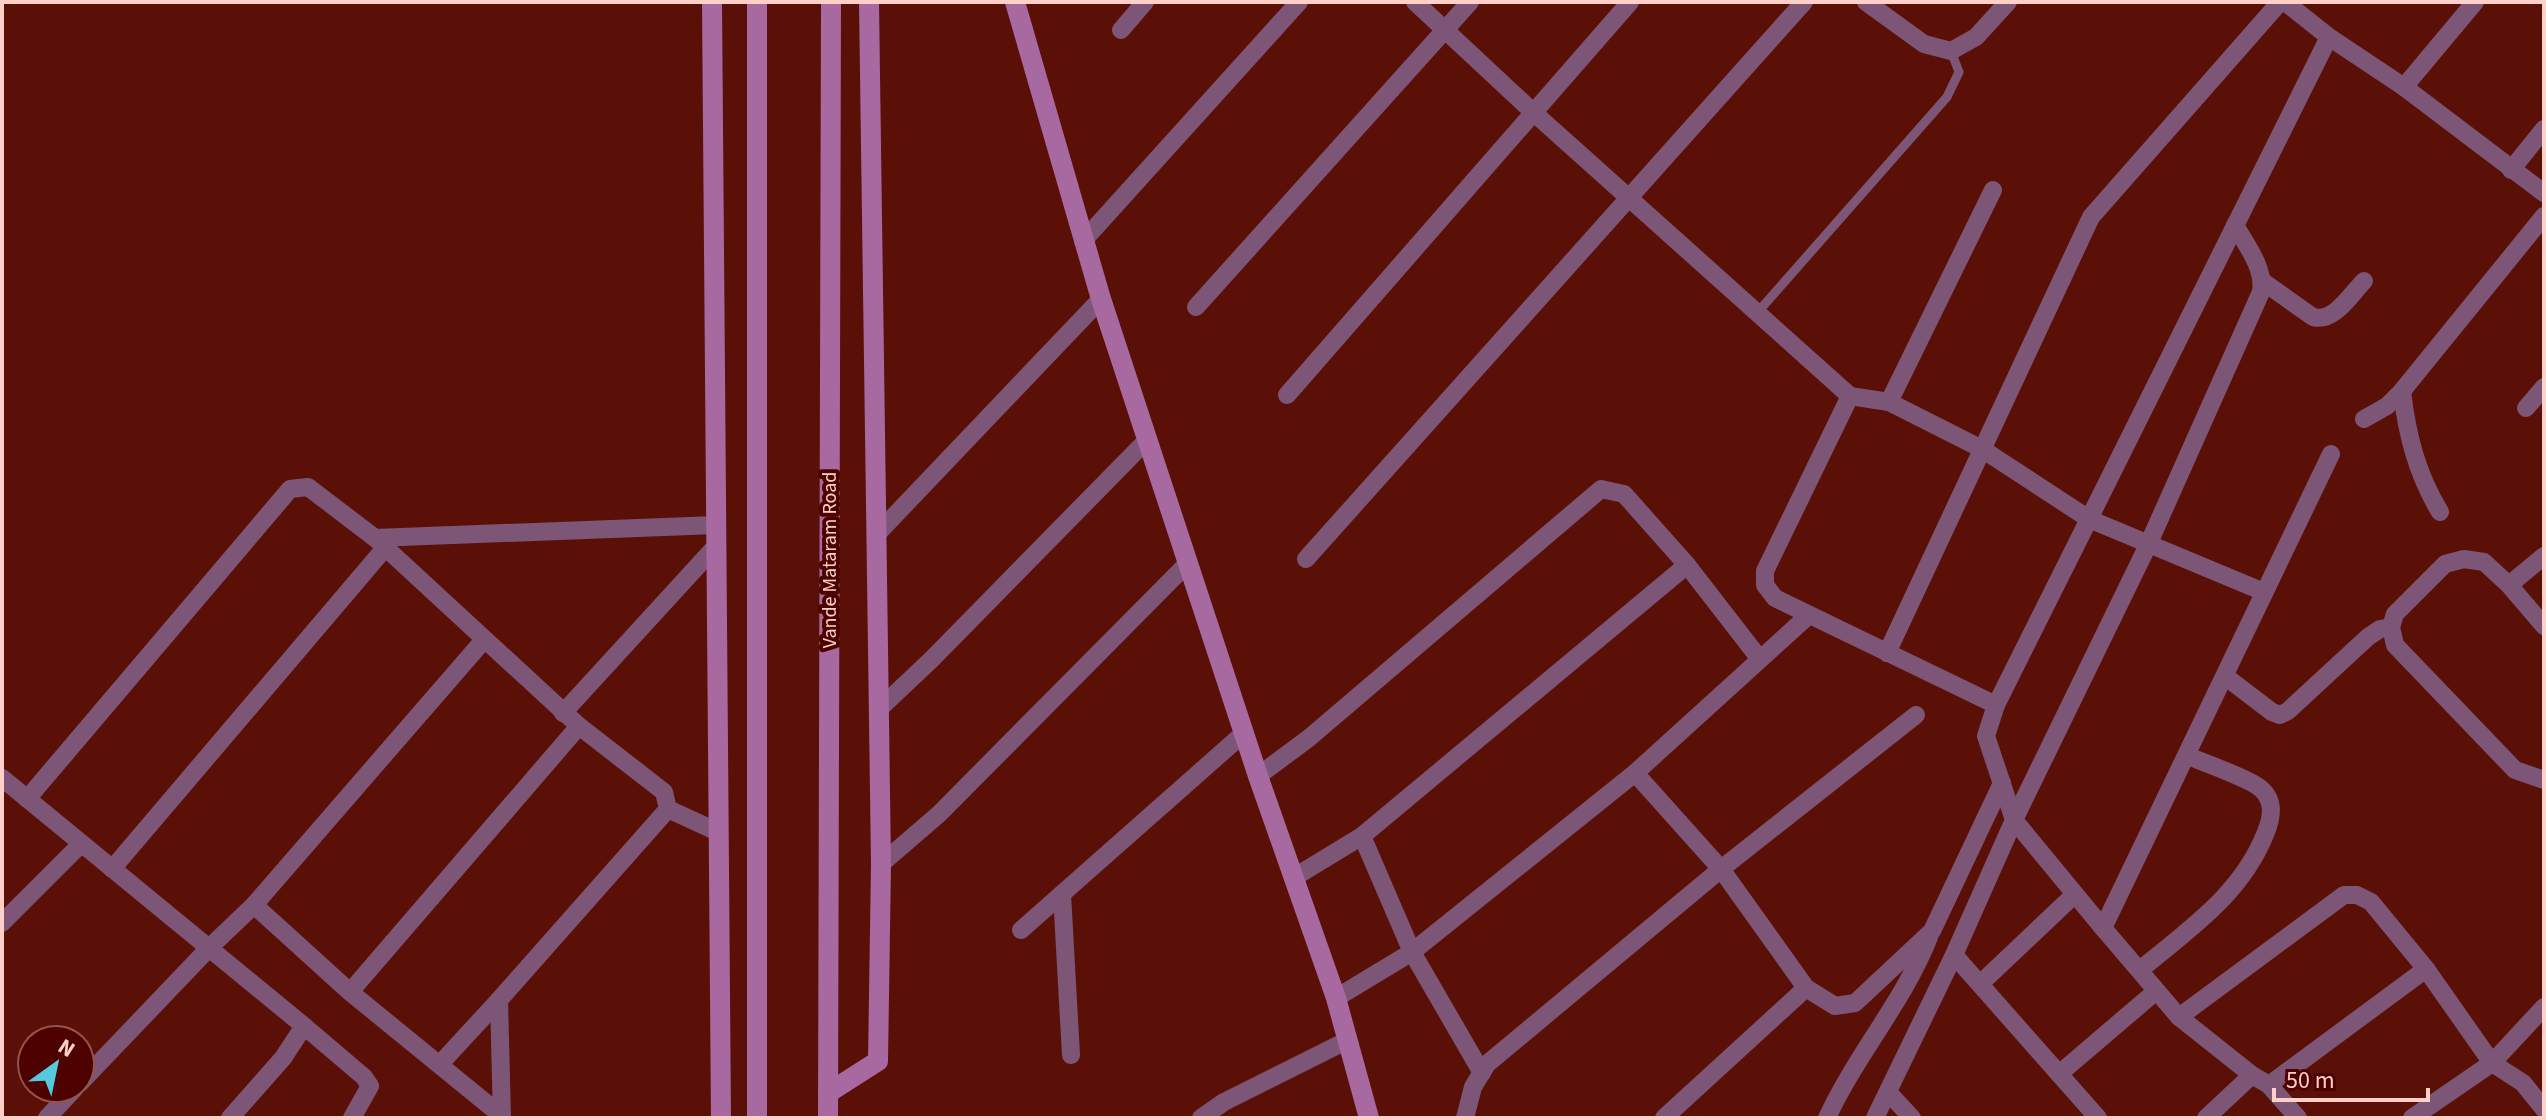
<svg xmlns="http://www.w3.org/2000/svg" width="2546" height="1120" viewBox="0 0 2546 1120" font-family="'Source Sans 3',sans-serif">
<style>
.lines{fill:none;stroke-linecap:round;stroke-linejoin:round}
.lane{stroke:#7d5677;stroke-width:9}
.street{stroke:#7d5677;stroke-width:18}
.secondary{stroke:#a7699f;stroke-width:20}
.labels{text-anchor:middle;stroke-width:8;stroke-linejoin:round;paint-order:stroke}
.street-label{font-size:20px;fill:#fed0c7;stroke:#4e0200}
</style>
<rect width="100%" height="100%" fill="#5a1006"/>
<g class="lines">
<polyline class="lane" points="1757,313 1947,97 1959,72 1951,51"/>
<g class="street">
<polyline points="1415,2 1533,112 1850,396 1889,402 1982,449 2089,519 2329,37"/>
<polyline points="1866,2 1924,44 1951,51 1976,37 2008,2"/>
<polyline points="2285,2 2329,37 2404,87 2544,193"/>
<polyline points="1121,30 1145,2"/>
<polyline points="2404,87 2475,2"/>
<polyline points="2511,170 2544,129"/>
<polyline points="1083,241 1299,2"/>
<path d="M 2262,281 L 2313,317 C 2334,323 2351,294 2364,281"/>
<polyline points="1196,307 1470,2"/>
<path d="M 2402,391 C 2407,435 2417,474 2440,512"/>
<polyline points="1287,395 1630,2"/>
<polyline points="1850,396 1765,571 1765,585 1775,598 1996,705"/>
<polyline points="1889,402 1993,190"/>
<polyline points="2526,408 2544,387"/>
<polyline points="2364,419 2387,406 2402,391 2544,216"/>
<polyline points="876,535 1101,299"/>
<polyline points="375,538 716,525"/>
<polyline points="1306,559 1804,2"/>
<polyline points="2509,585 2544,556"/>
<polyline points="2544,626 2509,585 2484,562 2464,559 2445,564 2395,614 2391,627 2395,645 2515,770 2544,780"/>
<polyline points="1887,653 2091,217 2280,2"/>
<polyline points="2226,677 2272,712 2280,715 2288,711 2368,637 2380,629 2391,627"/>
<polyline points="878,710 932,659 1147,440"/>
<polyline points="563,713 716,546"/>
<polyline points="1635,773 1721,869 1806,988 1835,1006 1855,1003 1932,931 2002,783"/>
<polyline points="1258,776 1309,738 1601,489 1624,494 1687,565 1759,658"/>
<polyline points="2,778 304,1026 283,1058 230,1118"/>
<polyline points="27,799 290,489 308,487 375,538 579,726 664,792 668,809 499,1000 502,1118"/>
<polyline points="668,809 718,832"/>
<polyline points="1362,836 1412,952 1482,1073"/>
<polyline points="881,864 939,814 1187,564"/>
<polyline points="112,869 385,548"/>
<polyline points="1293,878 1362,836 1687,565"/>
<polyline points="1062,894 1071,1055"/>
<polyline points="254,905 483,641"/>
<polyline points="2,923 81,844"/>
<polyline points="2103,928 2014,820 1986,736 1996,705 2089,519 2264,592"/>
<polyline points="1021,930 1244,733"/>
<polyline points="1954,955 2098,1118"/>
<path d="M 2140,970 C 2189,929 2242,894 2266,832 C 2272,817 2275,800 2260,788 C 2250,779 2203,762 2188,756"/>
<polyline points="1980,984 2074,895"/>
<polyline points="350,992 579,726"/>
<polyline points="1336,998 1412,952 1635,773 1809,615"/>
<polyline points="2179,1017 2344,895 2357,895 2371,902 2426,969 2492,1063 2523,1083 2544,1109"/>
<polyline points="304,1026 364,1077 370,1086 352,1118"/>
<polyline points="440,1064 499,1000"/>
<polyline points="2059,1074 2155,992"/>
<polyline points="80,1083 210,947 254,905 350,992 502,1116"/>
<polyline points="2269,1085 2426,969"/>
<polyline points="1888,1092 1912,1118"/>
<polyline points="47,1118 75,1088"/>
<polyline points="1201,1118 1224,1102 1348,1040"/>
<polyline points="1465,1118 1473,1087 1487,1064 1721,869 1916,715"/>
<polyline points="1664,1118 1806,988"/>
<path d="M 1827,1118 C 1856,1055 1904,1001 1929,937"/>
<path d="M 1875,1118 L 1954,955 L 2014,820 L 2148,545 L 2261,292 C 2265,268 2246,245 2235,225"/>
<polyline points="2206,1118 2252,1075"/>
<polyline points="2298,1118 2269,1085 2252,1075 2179,1017 2103,928 2331,454"/>
<polyline points="2412,1118 2492,1063 2544,1007"/>
</g>
<g class="secondary">
<polyline points="712,2 721,1118"/>
<polyline points="757,2 757,1118"/>
<polyline points="1015,2 1101,299 1258,776 1336,998 1369,1118"/>
<polyline points="828,1093 878,1061 881,864 869,2"/>
<polyline points="828,1118 831,2"/>
</g>
</g>
<g class="labels">
<g class="street-label">
<text transform="translate(829 560) rotate(-90)" y="7">Vande Mataram Road</text>
</g>
</g>
<rect width="2546" height="1120" fill="none" stroke="#fed0c7" stroke-width="8"/>
<g transform="translate(56 1064) rotate(33)"><circle r="38" fill="#4e0200" stroke="#945450" stroke-width="2"/>
<path d="M0-6L14 30L0 20L-14 30Z" fill="#55cadf"/>
<text y="-12" font-size="22" font-weight="bold" text-anchor="middle" fill="#fed0c7">N</text>
</g>
<path d="M2274 1088v12h154v-12" fill="none" stroke="#fed0c7" stroke-width="4"/>
<text x="2286" y="1088" font-size="24" fill="#fed0c7" stroke="#4e0200" stroke-width="6" paint-order="stroke">50 m</text>
</svg>
